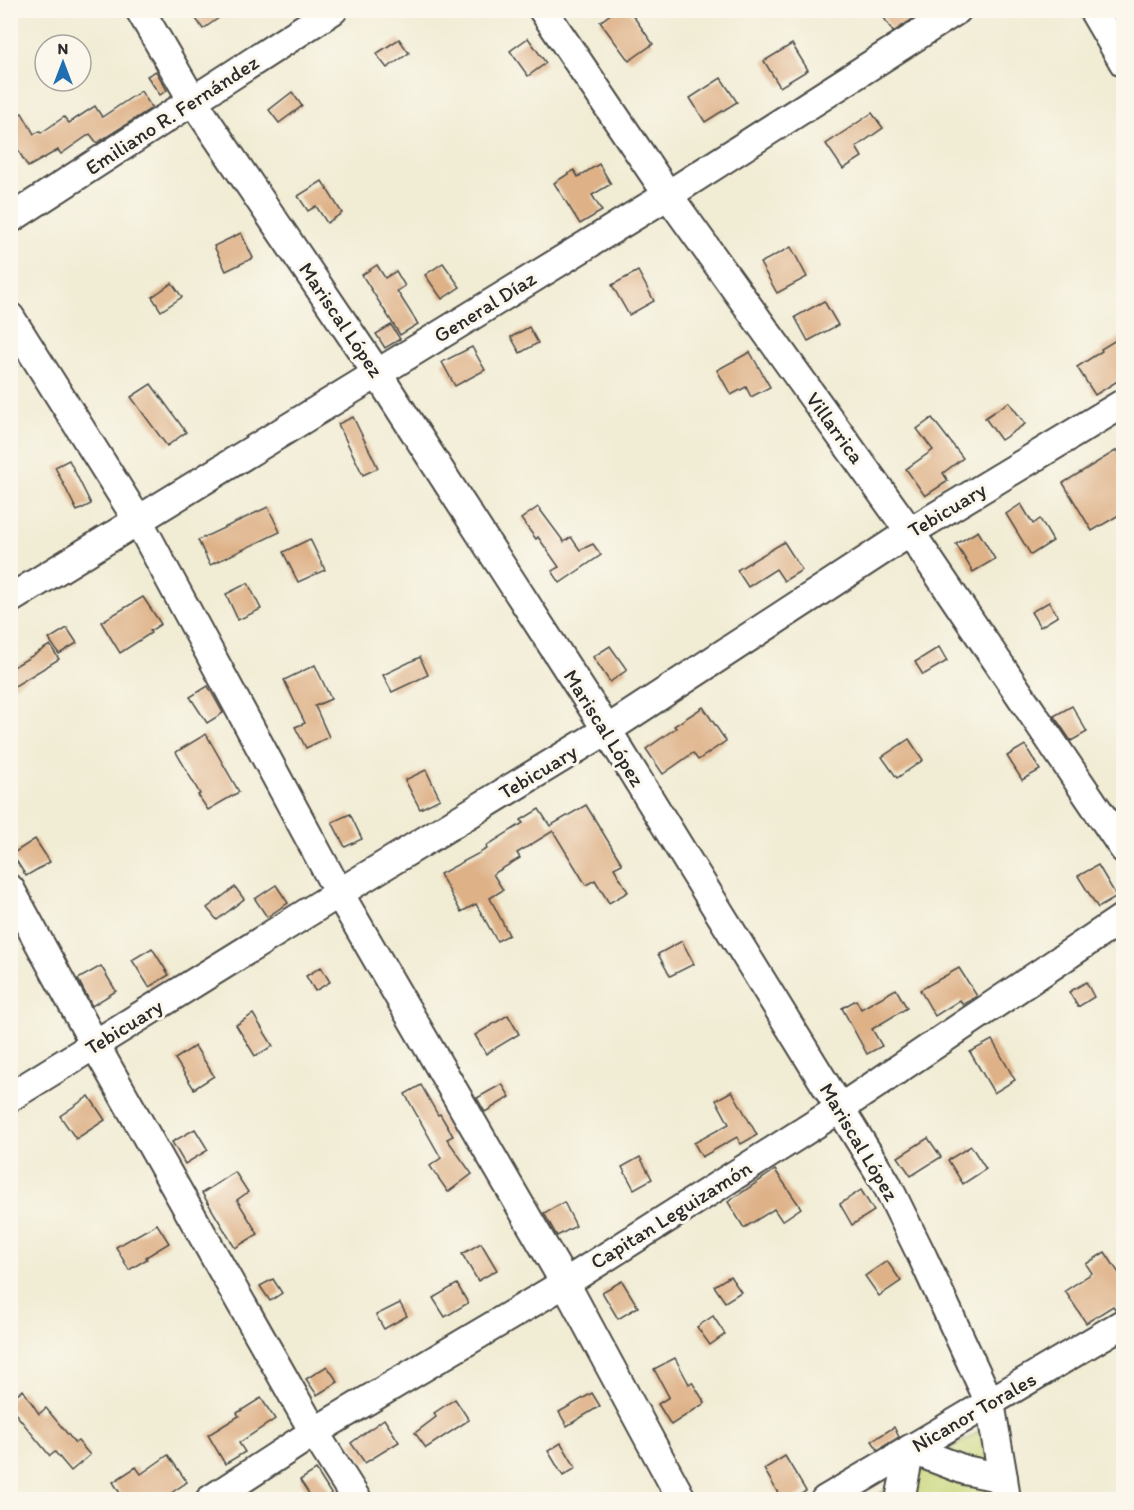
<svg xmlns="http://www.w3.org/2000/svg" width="1134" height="1510" viewBox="0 0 1134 1510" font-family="Itim,sans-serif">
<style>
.green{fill:#c6d475;stroke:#788050;stroke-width:1.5}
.building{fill:#deb187}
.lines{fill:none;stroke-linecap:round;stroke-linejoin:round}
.minor-casing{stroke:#494844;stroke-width:32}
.minor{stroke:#fff;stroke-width:28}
.labels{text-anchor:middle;stroke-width:6;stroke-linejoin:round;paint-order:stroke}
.street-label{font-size:21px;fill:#2b2b2b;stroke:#fbf7ec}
</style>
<rect width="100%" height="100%" fill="#fbf7ec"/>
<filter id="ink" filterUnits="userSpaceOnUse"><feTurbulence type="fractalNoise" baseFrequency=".0167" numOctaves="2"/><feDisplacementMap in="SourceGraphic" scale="12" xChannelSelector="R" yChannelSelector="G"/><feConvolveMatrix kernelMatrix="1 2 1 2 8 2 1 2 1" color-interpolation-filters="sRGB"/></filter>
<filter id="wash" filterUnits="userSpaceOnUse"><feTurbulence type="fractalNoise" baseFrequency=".008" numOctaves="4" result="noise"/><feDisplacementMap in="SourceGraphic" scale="24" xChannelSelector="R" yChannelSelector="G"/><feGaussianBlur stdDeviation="1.35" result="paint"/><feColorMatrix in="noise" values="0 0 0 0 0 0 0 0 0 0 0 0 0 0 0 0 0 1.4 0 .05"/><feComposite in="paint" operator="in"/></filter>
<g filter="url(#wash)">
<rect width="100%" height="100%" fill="#f1ecd4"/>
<polygon class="green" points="992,1423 1021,1499 870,1500"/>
<g id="blocks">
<g class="building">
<polygon points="190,10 230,10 203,29"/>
<polygon points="616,10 629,10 653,44 629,61 600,22"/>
<polygon points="879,10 926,10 893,32"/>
<polygon points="528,38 546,63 528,76 510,51"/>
<polygon points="399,39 409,53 387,68 376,54"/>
<polygon points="792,44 808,70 780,87 764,61"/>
<polygon points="156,71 167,90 160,95 147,76"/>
<polygon points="721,78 737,102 705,122 690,98"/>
<polygon points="141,91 152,108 97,143 90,134 61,154 58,150 28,167 18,150 10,153 10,120 22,113 34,134 40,131 41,133 64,117 69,123 95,106 102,117"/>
<polygon points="292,92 302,106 279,123 269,110"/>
<polygon points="872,113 883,128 856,147 862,157 843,169 826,144"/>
<polygon points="599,164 611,184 592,195 602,211 580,224 554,183 574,170 578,177"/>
<polygon points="322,181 342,213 327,223 316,206 308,211 298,196"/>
<polygon points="241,233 253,258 226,271 214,246"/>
<polygon points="791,247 807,277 777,293 760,263"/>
<polygon points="443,263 460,287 442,299 425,275"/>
<polygon points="377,265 385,278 396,271 405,286 397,291 418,324 400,335 362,275"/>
<polygon points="638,271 654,301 629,315 612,285"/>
<polygon points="172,283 182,297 161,311 152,297"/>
<polygon points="824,301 838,325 808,341 795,317"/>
<polygon points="391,325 400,339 385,348 376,334"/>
<polygon points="529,327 538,343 520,353 511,337"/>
<polygon points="1124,335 1124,377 1095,395 1077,367 1102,351 1101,349"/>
<polygon points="472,347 485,370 455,386 442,362"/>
<polygon points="750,352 770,387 751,397 746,387 731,395 717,370"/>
<polygon points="151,384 186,432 167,446 131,397"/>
<polygon points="1009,402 1025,424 1001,440 985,418"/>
<polygon points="353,417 378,468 363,475 338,424"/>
<polygon points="932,418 963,458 943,473 948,481 925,496 906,469 933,450 917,429"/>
<polygon points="1117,450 1124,461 1124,512 1092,531 1063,483"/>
<polygon points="69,460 91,504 77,511 55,467"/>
<polygon points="1021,504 1033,524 1040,519 1053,541 1031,555 1006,514"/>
<polygon points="268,507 280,532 210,565 198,540"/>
<polygon points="538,507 564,542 571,537 580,550 593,544 601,555 560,583 552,571 559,567 538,537 536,539 521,519"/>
<polygon points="978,531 995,559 973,572 956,544"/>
<polygon points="310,539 325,570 298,582 283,552"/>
<polygon points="784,542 802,570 784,581 776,569 748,587 737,570"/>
<polygon points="248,583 261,609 238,620 226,594"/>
<polygon points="143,597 161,624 150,631 151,633 120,653 101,622"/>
<polygon points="1049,602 1058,616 1040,627 1031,612"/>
<polygon points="67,628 77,643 59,654 49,639"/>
<polygon points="50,645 59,659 10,689 10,669"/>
<polygon points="610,646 627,670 610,682 593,657"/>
<polygon points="939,647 947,661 923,675 915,662"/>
<polygon points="420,657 428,675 392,692 383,675"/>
<polygon points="315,665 331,699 315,706 329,737 306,748 295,727 305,723 284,680"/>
<polygon points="208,686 223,713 207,723 190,697"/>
<polygon points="1072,706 1087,732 1071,741 1054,716"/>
<polygon points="703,707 726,741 698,760 693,753 663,774 646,749 676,728 674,726"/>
<polygon points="206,734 239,792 208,810 198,795 200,794 176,752"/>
<polygon points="909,739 923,760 897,778 882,757"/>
<polygon points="1025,745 1040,770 1022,780 1007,756"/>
<polygon points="426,770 440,799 420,809 405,780"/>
<polygon points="586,805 622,864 614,868 628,892 609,903 595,880 586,885 553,831 517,853 520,858 493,874 503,890 490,898 509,935 497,941 476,904 461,912 440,874 487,849 486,846 523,823 521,820 539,809 550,826"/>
<polygon points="350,814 362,839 345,847 332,822"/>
<polygon points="35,839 50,862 26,876 12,854"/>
<polygon points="1098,865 1117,897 1098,908 1078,876"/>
<polygon points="276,885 288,903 267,917 255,899"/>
<polygon points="235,887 244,899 217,920 207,908"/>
<polygon points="682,941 694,964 670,976 658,954"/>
<polygon points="152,948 169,975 149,987 132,960"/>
<polygon points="101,966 116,991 92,1006 78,979"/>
<polygon points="321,967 330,982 315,991 306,976"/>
<polygon points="959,968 977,996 963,1005 960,1000 935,1016 920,990"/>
<polygon points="1086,982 1094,997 1078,1007 1069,992"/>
<polygon points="896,989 907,1008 872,1029 882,1046 867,1054 842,1008 856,1000 861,1009"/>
<polygon points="253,1014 273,1046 255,1056 236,1025"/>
<polygon points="508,1015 519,1034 486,1054 475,1035"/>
<polygon points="992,1040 1015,1080 994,1093 970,1052"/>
<polygon points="195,1046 214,1076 194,1089 175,1059"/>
<polygon points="502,1084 510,1097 485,1112 477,1098"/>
<polygon points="421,1085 438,1115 440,1114 453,1136 447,1139 472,1174 448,1192 430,1166 441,1158 405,1094"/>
<polygon points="732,1091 757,1135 741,1144 737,1137 702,1157 694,1143 729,1124 716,1100"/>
<polygon points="89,1096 105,1120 76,1139 60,1116"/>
<polygon points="195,1129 208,1150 185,1164 172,1142"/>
<polygon points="928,1138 941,1157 911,1176 898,1157"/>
<polygon points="971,1146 986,1169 963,1184 948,1160"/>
<polygon points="640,1157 652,1179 634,1189 622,1167"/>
<polygon points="775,1170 801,1208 782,1221 774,1209 744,1228 728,1202"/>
<polygon points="235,1172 248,1192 237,1200 258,1234 235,1248 202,1193"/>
<polygon points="861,1190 874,1211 852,1225 840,1204"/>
<polygon points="564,1202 576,1226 557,1236 544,1213"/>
<polygon points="157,1224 169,1243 146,1257 147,1259 129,1270 116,1247"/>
<polygon points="481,1243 497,1270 478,1281 462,1254"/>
<polygon points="1105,1252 1124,1281 1124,1307 1115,1309 1113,1306 1086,1323 1065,1291 1092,1273 1086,1264"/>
<polygon points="887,1261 901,1281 879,1296 865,1276"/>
<polygon points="730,1276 741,1292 725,1302 714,1286"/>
<polygon points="273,1279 282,1293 270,1301 260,1286"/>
<polygon points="622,1281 638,1307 618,1319 602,1292"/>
<polygon points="457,1284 468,1303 445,1317 433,1298"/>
<polygon points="400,1303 407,1316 384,1329 376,1315"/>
<polygon points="713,1316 725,1334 710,1345 697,1327"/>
<polygon points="675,1358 689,1384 692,1382 705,1403 671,1425 658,1404 669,1397 654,1369"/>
<polygon points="327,1366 338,1382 317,1395 306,1379"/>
<polygon points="23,1390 39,1414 46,1408 75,1443 78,1441 90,1455 71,1471 55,1452 50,1456 10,1407 10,1398"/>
<polygon points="592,1393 600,1406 567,1426 559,1412"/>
<polygon points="261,1398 275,1419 239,1443 245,1452 225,1464 208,1435 239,1416 237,1413"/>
<polygon points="455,1399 469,1420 426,1448 415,1433 436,1417 434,1413"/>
<polygon points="384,1419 399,1442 365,1463 351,1443"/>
<polygon points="894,1427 899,1437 878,1450 872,1441"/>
<polygon points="561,1443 576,1468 563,1476 548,1451"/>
<polygon points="168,1455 187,1482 161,1500 124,1500 113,1482 136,1467 141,1474"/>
<polygon points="785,1456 806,1491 792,1500 782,1500 764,1469"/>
<polygon points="316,1470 335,1500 313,1500 300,1480"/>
</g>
</g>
</g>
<g filter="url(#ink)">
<use href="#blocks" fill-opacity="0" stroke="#494844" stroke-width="1.5"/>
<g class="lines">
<defs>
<g id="minor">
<polyline points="140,10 193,101 377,373 607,730 886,1183 923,1258 990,1403 1003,1478"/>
<polyline points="543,10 668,195 910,532 1124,849"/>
<polyline points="1093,10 1124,63"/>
<polyline points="10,219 333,10"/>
<polyline points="10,317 139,522 339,893 565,1283 682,1500"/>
<polyline points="10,599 668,195 957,10"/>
<polyline points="10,889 95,1045 314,1432 357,1500"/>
<polyline points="10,1097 339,893 607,730 910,532 1124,403"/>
<polyline points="210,1500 314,1432 565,1283 839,1109 1124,917"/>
<polyline points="825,1500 1124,1323"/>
<polyline points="900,1500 910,1449 965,1470 1003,1478 1006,1500"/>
</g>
</defs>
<use href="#minor" class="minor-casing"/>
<use href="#minor" class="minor"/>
</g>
</g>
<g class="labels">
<g class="street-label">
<text transform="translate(172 115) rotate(-33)" y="7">Emiliano R. Fernández</text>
<text transform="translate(485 307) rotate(-32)" y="7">General Díaz</text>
<text transform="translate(341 320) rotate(56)" y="7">Mariscal López</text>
<text transform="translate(835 428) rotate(54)" y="7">Villarrica</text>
<text transform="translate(947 510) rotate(-31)" y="7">Tebicuary</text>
<text transform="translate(604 728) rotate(58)" y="7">Mariscal López</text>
<text transform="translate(538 772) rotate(-31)" y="7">Tebicuary</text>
<text transform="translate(124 1027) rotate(-32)" y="7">Tebicuary</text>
<text transform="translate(859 1142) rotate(59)" y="7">Mariscal López</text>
<text transform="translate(671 1215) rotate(-32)" y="7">Capitan Leguizamón</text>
<text transform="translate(974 1412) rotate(-30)" y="7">Nicanor Torales</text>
</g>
</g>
<rect width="1134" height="1510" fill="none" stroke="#fbf7ec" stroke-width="36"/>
<g transform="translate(63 63)"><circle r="28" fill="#fbf7ec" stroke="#a8a59f" stroke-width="1.5"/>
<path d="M0-4.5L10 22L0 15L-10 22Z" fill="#1f6fb2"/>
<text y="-9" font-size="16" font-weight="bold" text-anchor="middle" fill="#2b2b2b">N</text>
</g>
</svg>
